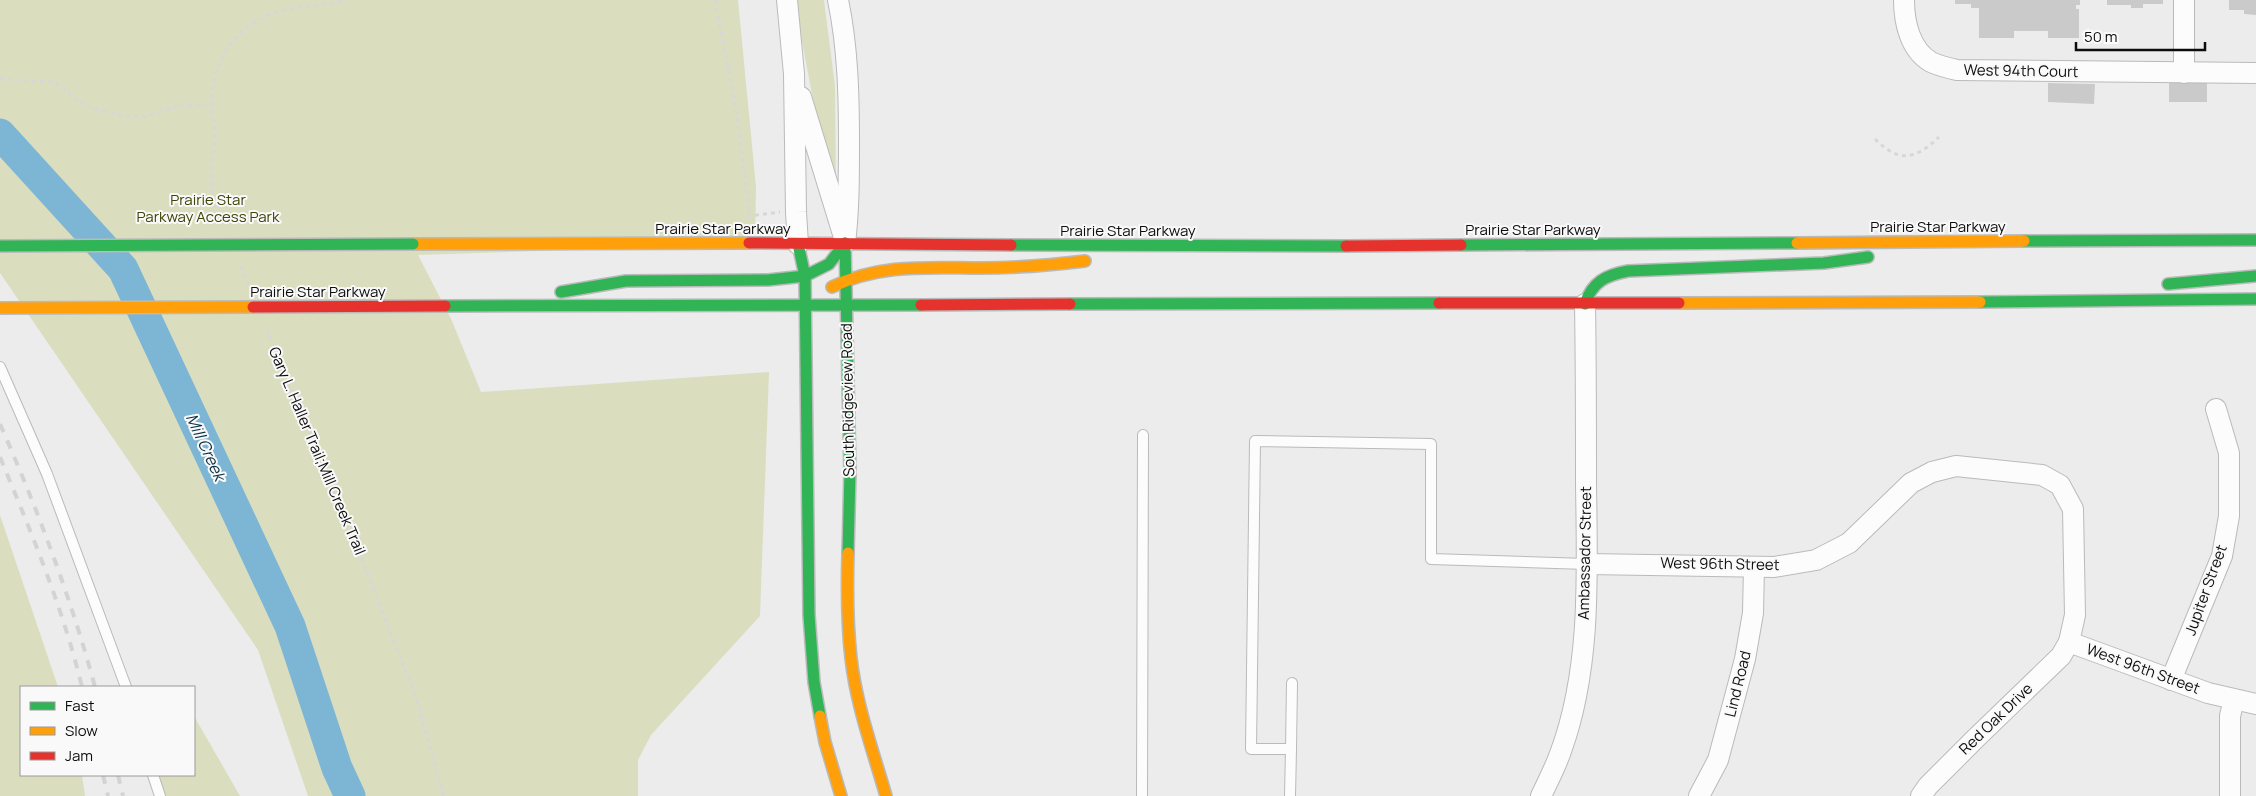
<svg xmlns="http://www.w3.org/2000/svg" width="2256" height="796" viewBox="0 0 2256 796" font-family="Manrope,sans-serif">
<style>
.green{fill:#dadebf}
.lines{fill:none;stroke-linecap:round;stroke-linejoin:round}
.river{stroke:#7db6d5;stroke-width:31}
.building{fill:#cbcacb}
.lane-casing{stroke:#bababb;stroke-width:12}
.street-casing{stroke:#bababb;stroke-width:22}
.fast-casing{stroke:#bababb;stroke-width:14}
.slow-casing{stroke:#bababb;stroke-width:14}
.jam-casing{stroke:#bababb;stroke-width:14}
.path{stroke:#d7d7d8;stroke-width:3;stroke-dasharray:4 4;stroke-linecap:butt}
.lane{stroke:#fcfcfc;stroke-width:10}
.street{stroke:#fcfcfc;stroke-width:20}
.fast{stroke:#30b455;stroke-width:11}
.slow{stroke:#ff9f0a;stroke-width:11}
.jam{stroke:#e5322d;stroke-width:11}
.rail{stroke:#d3d3d4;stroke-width:4;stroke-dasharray:9 9;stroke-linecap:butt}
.fast-bridge-casing{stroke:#bababb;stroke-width:14;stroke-linecap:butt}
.slow-bridge-casing{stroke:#bababb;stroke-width:14;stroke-linecap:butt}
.jam-bridge-casing{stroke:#bababb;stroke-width:14;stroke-linecap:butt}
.fast-bridge{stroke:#30b455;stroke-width:11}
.slow-bridge{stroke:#ff9f0a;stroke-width:11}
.jam-bridge{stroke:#e5322d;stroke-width:11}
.labels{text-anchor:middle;stroke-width:4;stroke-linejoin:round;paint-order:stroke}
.street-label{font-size:15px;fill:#0c0c0c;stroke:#f9f9fa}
.park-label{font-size:15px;fill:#404506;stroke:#f9f9fa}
.water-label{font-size:16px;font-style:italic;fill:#092f41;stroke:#f9f9fa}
</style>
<rect width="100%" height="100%" fill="#ececed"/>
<g class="green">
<polygon points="0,0 738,0 756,187 755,244 418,255 452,321 481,392 769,372 760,616 651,735 638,760 638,796 308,796 258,650 0,273"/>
<polygon points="794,0 824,0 835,86 836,185 813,99"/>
<polygon points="0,515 58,687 21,687 21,775 82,775 85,796 0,796"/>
<polygon points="194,716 240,796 162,796 155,775 194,775"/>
</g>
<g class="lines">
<polyline class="river" points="0,134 123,269 290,626 337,768 350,796"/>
</g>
<g class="building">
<polygon points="1955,0 2080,0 2080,5 2076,5 2076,9 2079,9 2079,38 2048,38 2048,31 2014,31 2014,38 1979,38 1979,8 1971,8 1971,4 1955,4"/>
<polygon points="2107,0 2163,0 2163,4 2143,4 2143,8 2131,8 2131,5 2107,5"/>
<polygon points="2229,0 2256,0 2256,15 2244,14 2244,10 2229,10"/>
<polygon points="2048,83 2095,84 2094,104 2048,102"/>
<rect x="2169" y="83" width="38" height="19"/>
</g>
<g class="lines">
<defs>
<g id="lane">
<polyline points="0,367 47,474 126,687"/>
<polyline points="1291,749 1292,683"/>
<polyline points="153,775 160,796"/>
<polyline points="1142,796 1143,435"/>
<polyline points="1290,796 1291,749 1251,749 1255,441 1431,444 1431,559 1587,564"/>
</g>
<g id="street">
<polyline points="787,0 794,74 796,212 798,244"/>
<path d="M 838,0 C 848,48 849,96 849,144 C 849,178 849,210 845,243"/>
<path d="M 1904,0 C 1904,22 1910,50 1931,62 C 1939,66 1948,68 1957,70 L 2256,73"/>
<polyline points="2184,73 2184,0"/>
<polyline points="801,97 843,234"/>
<polyline points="1587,564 1774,567 1816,560 1849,543 1911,483 1932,472 1956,466 2042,475 2060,485 2073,509 2075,615 2069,642 2208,693 2256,704"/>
<polyline points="2171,680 2222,556 2229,516 2229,453 2216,409"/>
<path d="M 1541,796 C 1548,781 1556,766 1561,751 C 1592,666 1587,570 1586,482 C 1586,422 1586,363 1585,304"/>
<polyline points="1699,796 1718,760 1745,659 1753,613 1754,567"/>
<polyline points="1921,796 1928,786 1976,738 2061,656 2069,642"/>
<polyline points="2230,796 2230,716 2234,700"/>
</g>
<g id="fast">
<polyline points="2024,241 2256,240"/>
<polyline points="845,243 850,472 848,553"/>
<polyline points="798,244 805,276 809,615 814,682 820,716"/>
<polyline points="1011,245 1346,246"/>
<polyline points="1461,245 1797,243"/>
<polyline points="2168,284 2256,276"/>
<polyline points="561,292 626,281 768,280 805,276 829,264 845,243"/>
<polyline points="1980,302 2256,299"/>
<polyline points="1070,304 1439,303"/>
<path d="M 1585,304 C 1592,282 1606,275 1628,271 L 1824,263 L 1868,257"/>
<polyline points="445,306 921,305"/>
</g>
<g id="slow">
<polyline points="1797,243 2024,241"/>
<polyline points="413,244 749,243"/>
<path d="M 832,287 C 880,263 930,268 982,268 C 1016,268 1051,265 1085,261"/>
<polyline points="1679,303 1980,302"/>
<path d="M 848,553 C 847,588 847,623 851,658 C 856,704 873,751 886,796"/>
<polyline points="820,716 825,742 841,796"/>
</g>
<g id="jam">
<polyline points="749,243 1011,245"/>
<polyline points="1346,246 1461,245"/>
<polyline points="1439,303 1679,303"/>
<polyline points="921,305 1070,304"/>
</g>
</defs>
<use href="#lane" class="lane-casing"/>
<use href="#street" class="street-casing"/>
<use href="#fast" class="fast-casing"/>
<use href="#slow" class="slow-casing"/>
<use href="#jam" class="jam-casing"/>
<g class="path">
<polyline points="715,0 736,109 750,216 780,212"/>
<polyline points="0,79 54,82 64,88 75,100 92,108 124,116 143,117 179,106 211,104"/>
<path d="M 1875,139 C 1899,163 1915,160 1939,137"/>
<path d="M 224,223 C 221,213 214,201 212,191 C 210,171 215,150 215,129 C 214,121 210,112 211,103 C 213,54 241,18 290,9 C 309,5 328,5 347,0"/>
<polyline points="241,266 249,286"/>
<polyline points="266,329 358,550 415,695 444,796"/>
</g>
<use href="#lane" class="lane"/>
<use href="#street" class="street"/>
<use href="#fast" class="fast"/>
<use href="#slow" class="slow"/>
<use href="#jam" class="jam"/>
<g class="rail">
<path d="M 0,424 C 37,508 71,598 95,687"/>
<path d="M 0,457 C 31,532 63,608 82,687"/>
<polyline points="103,775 108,796"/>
<polyline points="118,775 123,796"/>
</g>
<defs>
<polyline id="fast-bridge" points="0,246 413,244"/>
<polyline id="slow-bridge" points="0,308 253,307"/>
<polyline id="jam-bridge" points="253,307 445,306"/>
</defs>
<use href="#fast-bridge" class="fast-bridge-casing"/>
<use href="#slow-bridge" class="slow-bridge-casing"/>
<use href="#jam-bridge" class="jam-bridge-casing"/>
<use href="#fast-bridge" class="fast-bridge"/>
<use href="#slow-bridge" class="slow-bridge"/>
<use href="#jam-bridge" class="jam-bridge"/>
</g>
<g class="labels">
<g class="street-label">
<text transform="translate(2021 71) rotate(1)" y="5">West 94th Court</text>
<text x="1938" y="232">Prairie Star Parkway</text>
<text x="723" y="234">Prairie Star Parkway</text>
<text x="1533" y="235">Prairie Star Parkway</text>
<text x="1128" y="236">Prairie Star Parkway</text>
<text x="318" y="297">Prairie Star Parkway</text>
<text transform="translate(848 400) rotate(-91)" y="5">South Ridgeview Road</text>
<text transform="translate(317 451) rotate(67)" y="5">Gary L. Haller Trail;Mill Creek Trail</text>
<text transform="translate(1585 553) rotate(-89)" y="5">Ambassador Street</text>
<text transform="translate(1720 564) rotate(1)" y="5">West 96th Street</text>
<text transform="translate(2206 590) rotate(-70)" y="5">Jupiter Street</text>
<text transform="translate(2143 669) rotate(20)" y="5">West 96th Street</text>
<text transform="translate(1738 684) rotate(-76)" y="5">Lind Road</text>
<text transform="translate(1996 719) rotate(-44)" y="5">Red Oak Drive</text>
</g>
<g class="park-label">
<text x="208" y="205">Prairie Star<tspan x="208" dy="17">Parkway Access Park</tspan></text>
</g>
<g class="water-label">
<text transform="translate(206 447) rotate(65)" y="6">Mill Creek</text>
</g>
</g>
<rect x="20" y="686" width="175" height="90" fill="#f9f9fa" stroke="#9a9a9b"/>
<rect x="30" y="702" width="25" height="8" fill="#30b455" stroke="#9a9a9b"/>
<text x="65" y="711" font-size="15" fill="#0c0c0c">Fast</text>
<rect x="30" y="727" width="25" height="8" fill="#ff9f0a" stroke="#9a9a9b"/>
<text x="65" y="736" font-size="15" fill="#0c0c0c">Slow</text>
<rect x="30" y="752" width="25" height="8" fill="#e5322d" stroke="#9a9a9b"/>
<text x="65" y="761" font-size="15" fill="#0c0c0c">Jam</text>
<path d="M2076 42v8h129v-8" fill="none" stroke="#0c0c0c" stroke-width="2.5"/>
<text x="2084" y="42" font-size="15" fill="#0c0c0c" stroke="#f9f9fa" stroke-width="4" paint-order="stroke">50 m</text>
</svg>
